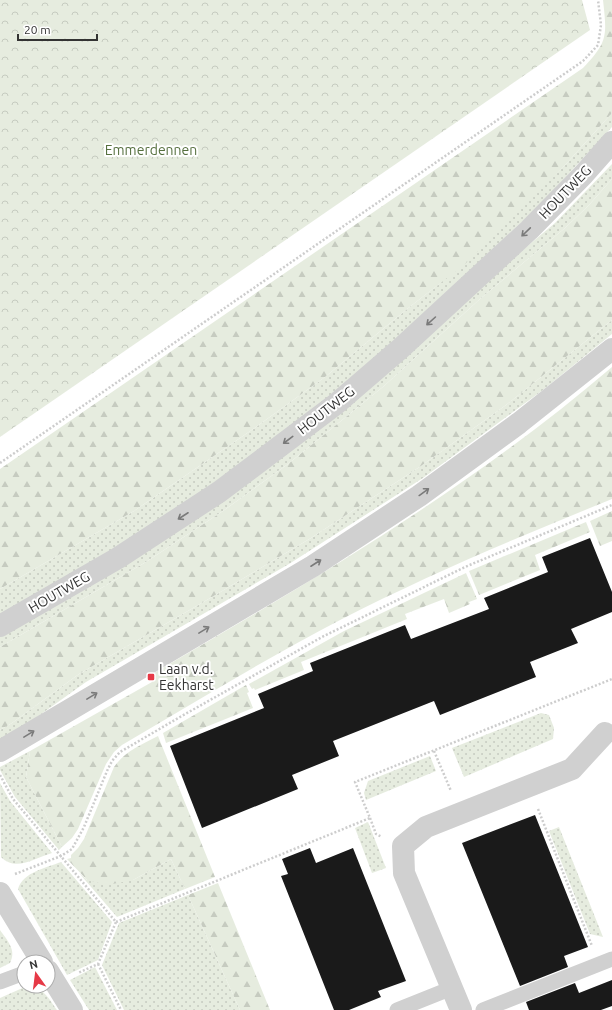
<svg xmlns="http://www.w3.org/2000/svg" width="612" height="1010" viewBox="0 0 612 1010" font-family="Ubuntu,sans-serif">
<style>
.grass{fill:url(#grass-dots)}
.forest{fill:url(#forest-firs)}
.park{fill:url(#park-crowns)}
.building{fill:#1a1a1a}
.lines{fill:none;stroke-linecap:round;stroke-linejoin:round}
.path{stroke:#cdcdcd;stroke-width:2.5;stroke-dasharray:2 2;stroke-linecap:butt}
.service{stroke:#d0d0d0;stroke-width:15}
.minor{stroke:#d0d0d0;stroke-width:22}
.tertiary{stroke:#d0d0d0;stroke-width:22}
.oneway{stroke:#7a7a7a}
.poi-dot{fill:#e63946;stroke:#fff;stroke-width:1.5}
.labels{text-anchor:middle;stroke-width:4;stroke-linejoin:round;paint-order:stroke}
.park-label{font-size:14px;fill:#56703f;stroke:#fff}
.street-label{font-size:14px;fill:#333;stroke:#fff}
.poi-label{font-size:14px;fill:#333;stroke:#fff;text-anchor:start}
</style>
<defs>
<pattern id="grass-dots" width="8" height="8" patternUnits="userSpaceOnUse"><rect width="8" height="8" fill="#e6ecdf"/><path d="M2 2h.1M6 6h.1" fill="none" stroke="#c6cbc0" stroke-width="1.8" stroke-linecap="round"/></pattern>
<pattern id="forest-firs" width="22" height="20" patternUnits="userSpaceOnUse"><rect width="22" height="20" fill="#e6ecdf"/><path d="M5 1l3.5 6h-7zM16 11l3.5 6h-7z" fill="#c6cbc0"/></pattern>
<pattern id="park-crowns" width="20" height="18" patternUnits="userSpaceOnUse"><rect width="20" height="18" fill="#e6ecdf"/><path d="M2 6a3 3 0 1 1 6 0M12 15a3 3 0 1 1 6 0" fill="none" stroke="#c6cbc0"/></pattern>
</defs>
<rect width="100%" height="100%" fill="#fff"/>
<g class="grass">
<polygon points="612,113 612,127 540,205 350,382 213,488 0,618 0,589 134,511 256,427 325,377 407,309 439,284 566,164"/>
<polygon points="612,164 612,179 589,205 565,228 480,299 384,386 288,464 223,511 146,562 0,647 0,635 62,600 463,300 555,223"/>
<polygon points="612,320 612,334 543,390 423,478 289,564 86,682 19,730 0,742 0,730 12,723 79,674 212,597 311,538 421,466 506,405"/>
<polygon points="541,713 549,715 554,728 553,739 464,777 452,748"/>
<polygon points="30,751 26,777 62,847 59,850 15,797 0,770 0,767"/>
<polygon points="430,756 436,771 366,800 364,793 368,781"/>
<path d="M 0,783 L 10,801 L 52,853 C 35,858 16,872 1,857 Z"/>
<polygon points="368,822 386,868 372,873 355,828"/>
<polygon points="559,827 603,937 590,934 549,831"/>
<polygon points="171,859 185,889 117,917 79,873 87,880 133,880"/>
<path d="M 61,862 L 112,922 L 98,960 L 67,975 L 18,889 C 23,872 46,868 61,862 Z"/>
<polygon points="188,895 240,1010 124,1010 102,965 119,923"/>
<path d="M 0,930 C 7,940 17,950 10,963 L 0,968 Z"/>
<polygon points="95,967 117,1010 89,1010 70,980"/>
<path d="M 27,986 C 43,986 49,999 57,1010 L 0,1010 L 0,998 Z"/>
</g>
<g class="forest">
<path d="M 603,0 L 612,0 L 612,113 L 566,164 L 465,264 L 407,309 L 325,377 L 256,427 L 134,511 L 0,589 L 0,469 L 583,68 C 608,42 607,36 603,0 Z"/>
<polygon points="612,179 612,320 506,405 421,466 311,538 212,597 79,674 12,723 0,730 0,647 146,562 223,511 288,464 384,386 480,299 565,228 589,205"/>
<path d="M 612,367 L 612,499 C 521,536 430,574 342,619 C 267,658 195,702 122,745 L 114,752 L 106,764 L 78,829 L 72,838 L 62,847 L 26,777 L 30,751 L 152,682 L 149,676 C 310,582 471,488 612,367 Z"/>
<polygon points="612,511 612,541 600,546 590,521"/>
<polygon points="586,522 590,532 535,555 540,570 479,595 469,571"/>
<polygon points="466,573 477,599 469,602 470,604 449,613 444,599 405,614 407,619 301,662 304,670 255,690 254,688 252,689 249,684 344,631"/>
<polygon points="246,685 249,692 247,693 253,708 166,743 163,733"/>
<path d="M 158,736 L 215,877 L 185,889 L 171,859 L 133,880 L 107,885 L 87,880 L 67,859 L 71,858 L 71,855 L 78,848 L 84,839 L 114,767 C 125,751 141,745 158,736 Z"/>
<polygon points="218,883 270,1010 240,1010 188,895"/>
</g>
<polygon class="park" points="0,0 582,0 590,30 0,437"/>
<g class="building">
<polygon points="590,538 612,592 612,612 571,629 578,643 530,662 536,677 440,715 434,701 333,741 339,756 292,775 298,789 202,828 170,746 264,708 258,694 313,671 310,663 405,625 411,639 489,609 484,598 548,572 542,557"/>
<polygon points="535,815 588,947 564,956 568,967 520,986 462,843"/>
<polygon points="310,848 316,863 353,848 406,981 378,991 381,997 349,1010 334,1010 281,876 288,874 282,859"/>
<polygon points="612,980 612,1006 601,1010 529,1010 526,1002 575,983 579,993"/>
</g>
<g class="lines">
<g class="path">
<polyline points="0,463 583,61 598,45 601,25 598,0"/>
<polyline points="434,751 451,791"/>
<polyline points="0,775 13,799 116,922 98,964 78,973"/>
<polyline points="538,809 592,946"/>
<polyline points="370,818 376,834 382,837"/>
<polyline points="15,874 61,856 72,849 84,827 107,771 112,761 120,752 180,717 322,637 465,567 612,505"/>
<polyline points="116,922 370,818 355,782 612,679"/>
<polyline points="98,964 121,1010"/>
</g>
<g class="service">
<polyline points="0,982 24,973"/>
<polyline points="397,1010 452,988"/>
<polyline points="483,1010 612,959"/>
</g>
<g class="minor">
<polyline points="0,893 42,962"/>
<polyline points="48,971 72,1010"/>
<polyline points="461,1010 404,873 403,846 426,827 572,769 605,733"/>
</g>
<g class="tertiary">
<polyline points="0,626 118,558 219,492 336,404 401,348 529,230 583,175 612,142"/>
<polyline points="0,751 313,566 419,496 519,423 612,349"/>
</g>
</g>
<defs><path id="oneway-shaft" d="M-6 0H5M1.5-3L5.5 0L1.5 3" fill="none" stroke-width="1.6" stroke-linecap="round" stroke-linejoin="round"/></defs>
<g class="oneway">
<use href="#oneway-shaft" transform="translate(526 232) rotate(136)"/>
<use href="#oneway-shaft" transform="translate(431 321) rotate(138)"/>
<use href="#oneway-shaft" transform="translate(288 440) rotate(143)"/>
<use href="#oneway-shaft" transform="translate(424 492) rotate(-36)"/>
<use href="#oneway-shaft" transform="translate(183 516) rotate(147)"/>
<use href="#oneway-shaft" transform="translate(316 563) rotate(-33)"/>
<use href="#oneway-shaft" transform="translate(204 630) rotate(-31)"/>
<use href="#oneway-shaft" transform="translate(92 696) rotate(-31)"/>
<use href="#oneway-shaft" transform="translate(29 734) rotate(-31)"/>
</g>
<rect class="poi-dot" x="147" y="673" width="8" height="8" rx="2"/>
<g class="labels">
<g class="park-label">
<text x="151" y="155">Emmerdennen</text>
</g>
<g class="street-label">
<text transform="translate(565 192) rotate(-46)" y="5">HOUTWEG</text>
<text transform="translate(326 410) rotate(-38)" y="5">HOUTWEG</text>
<text transform="translate(59 592) rotate(-30)" y="5">HOUTWEG</text>
</g>
<g class="poi-label">
<text x="159" y="674">Laan v.d.<tspan x="159" dy="16">Eekharst</tspan></text>
</g>
</g>
<g transform="translate(36 974) rotate(346)"><circle r="19" fill="#ffffff" stroke="#adadad"/>
<path d="M0-3L7 15L0 10L-7 15Z" fill="#e63946"/>
<text y="-6" font-size="11" font-weight="bold" text-anchor="middle" fill="#333333">N</text>
</g>
<path d="M18 34v6h79v-6" fill="none" stroke="#333333" stroke-width="2"/>
<text x="24" y="34" font-size="12" fill="#333333" stroke="#ffffff" stroke-width="3" paint-order="stroke">20 m</text>
</svg>
